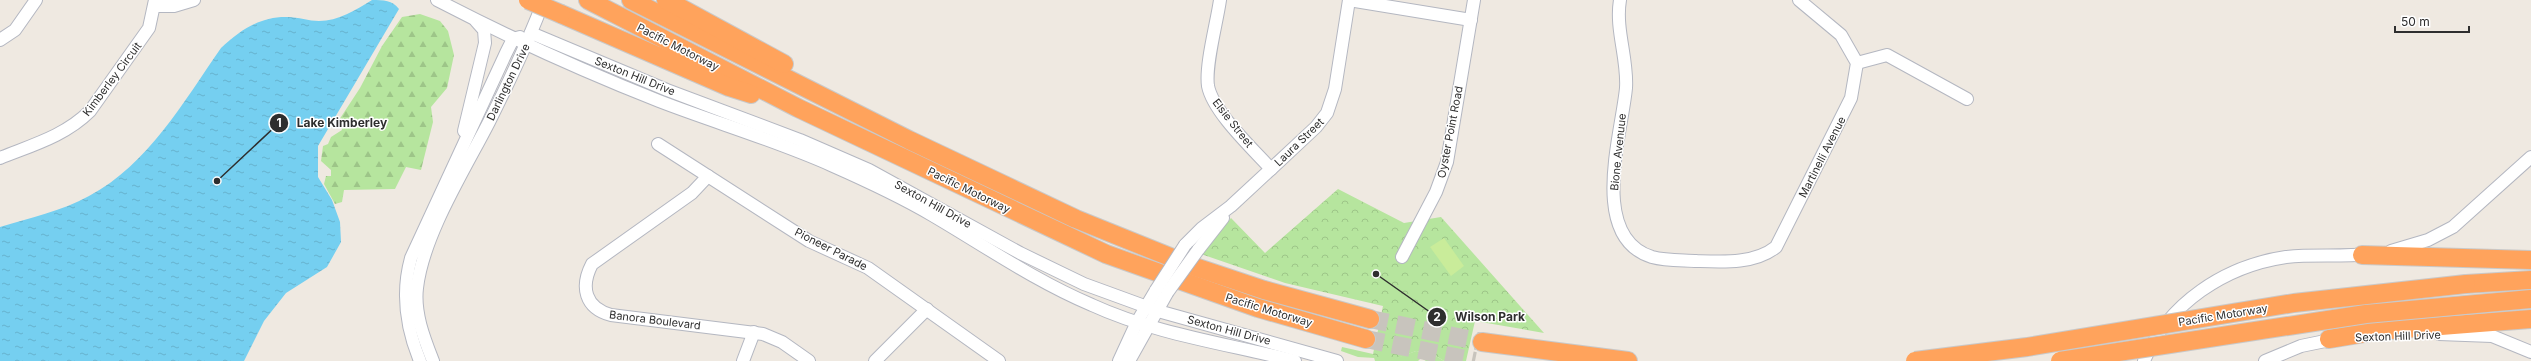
<svg xmlns="http://www.w3.org/2000/svg" width="2531" height="361" viewBox="0 0 2531 361" font-family="Inter,sans-serif">
<style>
.grass{fill:#b6e59e}
.forest{fill:url(#forest-firs)}
.park{fill:url(#park-crowns)}
.pitch{fill:#c9ec9a}
.water{fill:url(#water-ripples)}
.lines{fill:none;stroke-linecap:round;stroke-linejoin:round}
.highway-tunnel{stroke:#c8c4bd;stroke-width:18;stroke-dasharray:18 9;stroke-linecap:butt}
.minor-casing{stroke:#b4b7c1;stroke-width:14}
.highway-casing{stroke:#c9c9c9;stroke-width:20}
.minor{stroke:#fff;stroke-width:12}
.highway{stroke:#ffa35c;stroke-width:18}
.minor-bridge-casing{stroke:#b4b7c1;stroke-width:14;stroke-linecap:butt}
.highway-bridge-casing{stroke:#c9c9c9;stroke-width:20;stroke-linecap:butt}
.minor-bridge{stroke:#fff;stroke-width:12}
.highway-bridge{stroke:#ffa35c;stroke-width:18}
.labels{text-anchor:middle;stroke-width:3;stroke-linejoin:round;paint-order:stroke}
.street-label{font-size:11px;fill:#2e2e2e;stroke:#fff}
.leader{fill:none;stroke:#2e2e2e;stroke-width:1.5}
.callout-dot{fill:#2e2e2e;stroke:#fff;stroke-width:1.5}
.mark-label{font-size:12px;text-anchor:middle;font-weight:bold;fill:#fff}
.callout-label{font-size:12px;text-anchor:middle;font-weight:bold;fill:#2e2e2e;stroke:#fff;stroke-width:3;stroke-linejoin:round;paint-order:stroke}
</style>
<defs>
<pattern id="forest-firs" width="22" height="20" patternUnits="userSpaceOnUse"><rect width="22" height="20" fill="#b6e59e"/><path d="M5 1l3.5 6h-7zM16 11l3.5 6h-7z" fill="#9dc588"/></pattern>
<pattern id="park-crowns" width="20" height="18" patternUnits="userSpaceOnUse"><rect width="20" height="18" fill="#b6e59e"/><path d="M2 6a3 3 0 1 1 6 0M12 15a3 3 0 1 1 6 0" fill="none" stroke="#9dc588"/></pattern>
<pattern id="water-ripples" width="26" height="14" patternUnits="userSpaceOnUse"><rect width="26" height="14" fill="#75cff0"/><path d="M2 4q2-2 4 0t4 0M15 11q2-2 4 0t4 0" fill="none" stroke="#66b2ce"/></pattern>
</defs>
<rect width="100%" height="100%" fill="#efe9e1"/>
<g class="grass">
<polygon points="1342,347 1373,354 1375,358 1358,357 1341,351"/>
<polygon points="1416,351 1431,353 1444,361 1426,361 1421,358 1418,361 1388,361"/>
</g>
<polygon class="forest" points="420,14 440,21 448,31 454,55 447,88 431,107 433,122 421,170 406,167 395,189 344,190 342,202 335,204 324,184 326,176 331,176 331,170 321,161 323,146 328,144 331,137 342,130 339,120 360,88 382,46 402,17"/>
<polygon class="park" points="1338,189 1404,223 1441,217 1544,333 1475,321 1466,361 1444,361 1431,353 1416,351 1390,361 1375,361 1373,354 1383,306 1285,283 1201,254 1231,218 1265,253"/>
<polygon class="pitch" points="1444,238 1464,266 1451,276 1430,247"/>
<path class="water" d="M 372,0 C 384,0 392,0 399,9 L 318,146 L 318,177 L 332,200 L 340,222 L 341,242 L 327,267 L 286,293 L 264,321 L 244,361 L 0,361 L 0,227 C 29,218 62,211 89,196 C 148,165 184,101 221,48 C 240,30 261,16 288,17 C 298,17 309,21 319,21 C 338,21 356,10 372,0 Z"/>
<g class="lines">
<g class="highway-tunnel">
<polyline points="1370,319 1482,342"/>
<polyline points="1366,339 1475,361"/>
</g>
<defs>
<g id="minor">
<path d="M 437,0 C 510,38 583,71 659,101 C 716,123 775,140 831,165 C 865,180 900,196 932,215 C 985,246 1035,281 1092,305 C 1155,334 1228,344 1295,361"/>
<path d="M 1220,0 C 1217,22 1205,65 1208,86 C 1213,112 1253,149 1271,169"/>
<polyline points="1349,0 1471,20"/>
<path d="M 1620,0 C 1615,29 1628,59 1626,88 C 1622,133 1588,237 1652,257 C 1666,261 1683,260 1697,261 C 1723,262 1755,264 1776,247 L 1851,98 L 1857,63 L 1841,35 L 1799,0"/>
<polyline points="155,6 174,6 194,0"/>
<polyline points="531,33 667,90 800,140 869,170 1020,253 1084,284 1158,311 1337,361"/>
<polyline points="0,40 15,30 36,0"/>
<polyline points="1857,63 1887,55 1967,99"/>
<polyline points="464,131 485,43 484,30 476,21"/>
<polyline points="658,144 809,241 868,268 999,361"/>
<path d="M 0,158 C 32,145 65,136 90,111 L 149,28 L 155,0"/>
<path d="M 708,176 L 692,193 L 592,264 C 580,287 585,308 611,315 L 763,334 L 782,342 L 809,361"/>
<polyline points="1185,245 1202,228 1231,206 1271,169 1316,127 1327,113 1335,89 1349,0"/>
<polyline points="1198,250 1223,218"/>
<polyline points="2391,251 2428,240 2453,227 2531,157"/>
<polyline points="1402,257 1436,192 1447,162 1474,0"/>
<polyline points="2439,334 2492,336 2531,352"/>
<path d="M 420,361 C 406,327 401,294 411,258 L 506,53 L 513,39 L 520,37"/>
<path d="M 433,361 C 424,338 414,313 417,288 C 423,235 465,169 489,122 C 509,82 528,42 544,0"/>
<polyline points="743,361 754,332"/>
<polyline points="875,361 927,309"/>
<polyline points="1119,361 1137,322 1156,290"/>
<polyline points="1129,361 1167,293"/>
<path d="M 2144,361 C 2168,303 2225,266 2286,257 C 2313,254 2341,257 2369,254"/>
<polyline points="2265,361 2301,346 2335,339"/>
</g>
<g id="highway">
<polyline points="588,0 798,108 1106,254 1258,308 1366,339"/>
<polyline points="631,0 909,140 1076,219 1195,267 1264,290 1370,319"/>
<polyline points="666,0 784,64"/>
<polyline points="561,14 729,87 751,94"/>
<polyline points="2362,255 2531,260"/>
<polyline points="2466,284 2531,280"/>
<polyline points="2329,339 2377,331 2531,319"/>
<polyline points="1482,342 1628,361"/>
</g>
</defs>
<use href="#minor" class="minor-casing"/>
<use href="#highway" class="highway-casing"/>
<use href="#minor" class="minor"/>
<use href="#highway" class="highway"/>
<defs>
<g id="minor-bridge">
<polyline points="1156,290 1185,245"/>
<polyline points="1167,293 1198,250"/>
</g>
<g id="highway-bridge">
<polyline points="528,0 561,14"/>
<polyline points="1915,361 2027,347 2294,303 2466,284"/>
<polyline points="2060,361 2366,314 2531,299"/>
</g>
</defs>
<use href="#minor-bridge" class="minor-bridge-casing"/>
<use href="#highway-bridge" class="highway-bridge-casing"/>
<use href="#minor-bridge" class="minor-bridge"/>
<use href="#highway-bridge" class="highway-bridge"/>
</g>
<g class="labels">
<g class="street-label">
<text transform="translate(678 47) rotate(27)" y="4">Pacific Motorway</text>
<text transform="translate(635 76) rotate(22)" y="4">Sexton Hill Drive</text>
<text transform="translate(112 79) rotate(-53)" y="4">Kimberley Circuit</text>
<text transform="translate(508 82) rotate(-64)" y="4">Darlington Drive</text>
<text transform="translate(1233 123) rotate(52)" y="4">Elsie Street</text>
<text transform="translate(1450 132) rotate(-79)" y="4">Oyster Point Road</text>
<text transform="translate(1299 142) rotate(-44)" y="4">Laura Street</text>
<text transform="translate(1618 152) rotate(-84)" y="4">Bione Avenuue</text>
<text transform="translate(1822 157) rotate(-63)" y="4">Martinelli Avenue</text>
<text transform="translate(969 190) rotate(26)" y="4">Pacific Motorway</text>
<text transform="translate(933 204) rotate(29)" y="4">Sexton Hill Drive</text>
<text transform="translate(831 249) rotate(27)" y="4">Pioneer Parade</text>
<text transform="translate(1269 310) rotate(17)" y="4">Pacific Motorway</text>
<text transform="translate(2223 315) rotate(-9)" y="4">Pacific Motorway</text>
<text transform="translate(655 320) rotate(7)" y="4">Banora Boulevard</text>
<text transform="translate(1229 330) rotate(15)" y="4">Sexton Hill Drive</text>
<text transform="translate(2398 336) rotate(-2)" y="4">Sexton Hill Drive</text>
</g>
</g>
<path class="leader" d="M217 181L279 123M1376 274L1437 317"/>
<g class="callout-dot">
<circle cx="217" cy="181" r="4"/>
<circle cx="1376" cy="274" r="4"/>
<circle cx="279" cy="123" r="10"/>
<circle cx="1437" cy="317" r="10"/>
</g>
<g class="mark-label">
<text x="279" y="127">1</text>
<text x="1437" y="321">2</text>
</g>
<g class="callout-label">
<text x="342" y="127">Lake Kimberley</text>
<text x="1490" y="321">Wilson Park</text>
</g>
<path d="M2395 26v6h74v-6" fill="none" stroke="#2e2e2e" stroke-width="2"/>
<text x="2401" y="26" font-size="12" fill="#2e2e2e" stroke="#ffffff" stroke-width="3" paint-order="stroke">50 m</text>
</svg>
